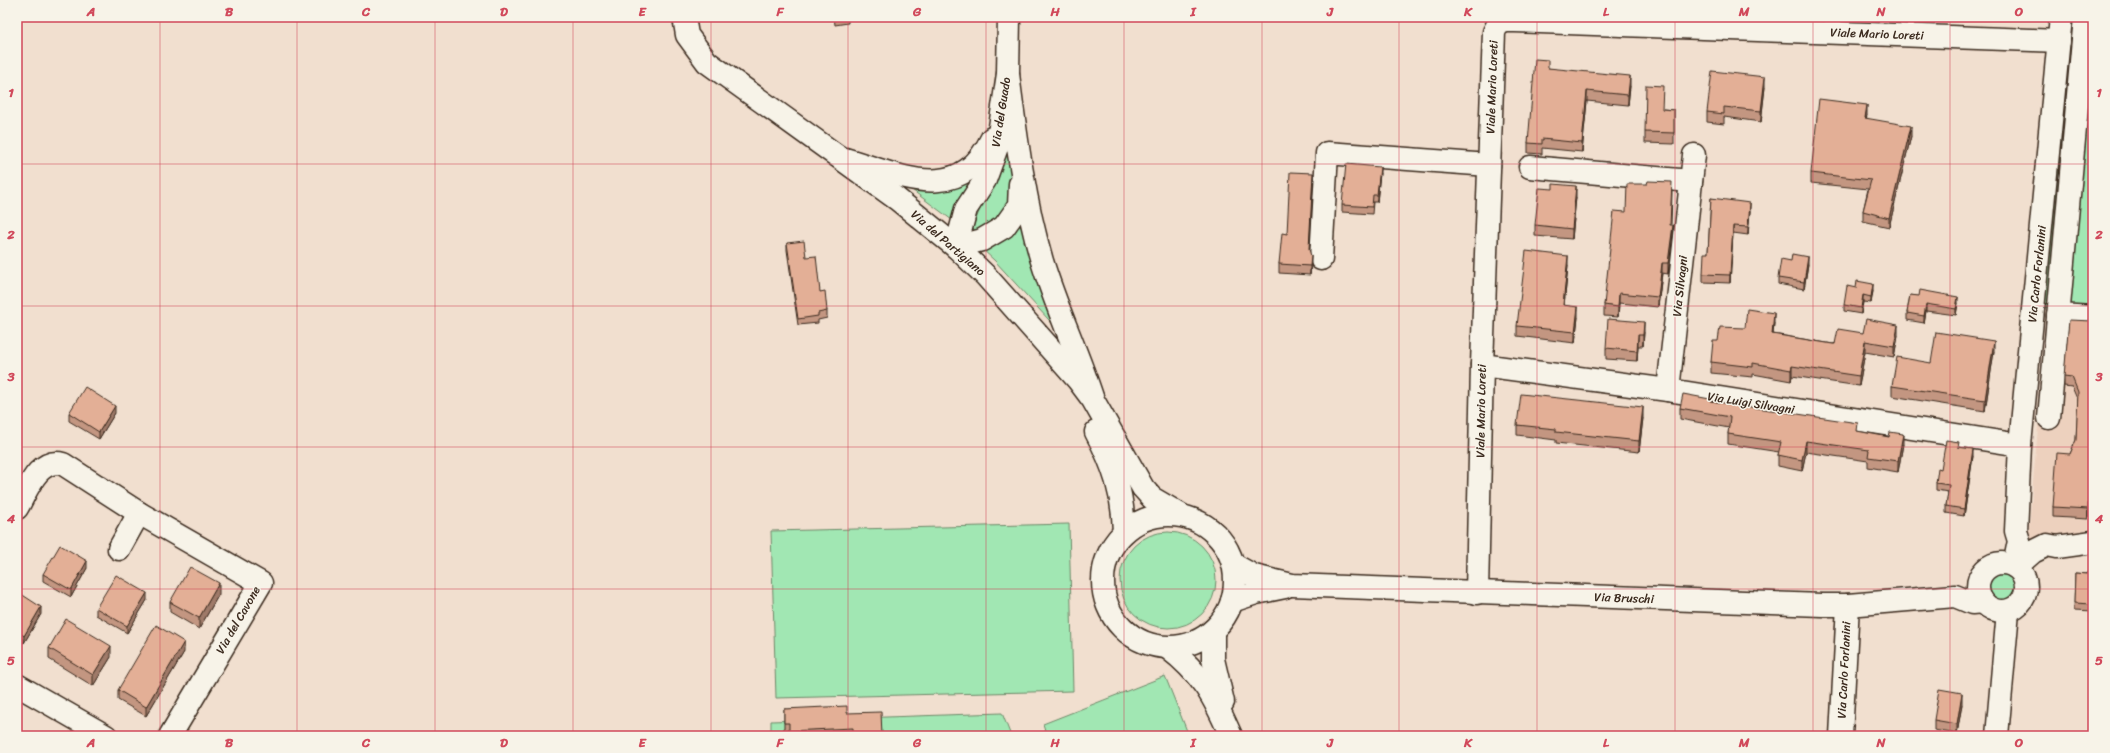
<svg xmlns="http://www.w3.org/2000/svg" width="2110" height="753" viewBox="0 0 2110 753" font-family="Sriracha,sans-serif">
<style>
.built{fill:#edd1be}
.green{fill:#a1e7b3;stroke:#6e8868}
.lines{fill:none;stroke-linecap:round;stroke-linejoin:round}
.minor-casing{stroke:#3b2a1e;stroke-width:25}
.major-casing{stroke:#3b2a1e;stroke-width:25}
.minor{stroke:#f7f3e8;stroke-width:22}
.major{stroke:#f7f3e8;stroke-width:22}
.wall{fill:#c39681;stroke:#3b2a1e}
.shaded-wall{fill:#9f7a69;stroke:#3b2a1e}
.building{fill:#e3af96;stroke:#3b2a1e}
.grid{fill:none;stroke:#d1495b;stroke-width:1;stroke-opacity:0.55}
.labels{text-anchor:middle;stroke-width:3;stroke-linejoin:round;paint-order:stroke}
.street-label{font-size:12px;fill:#3b2a1e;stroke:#f7f3e8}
.neatline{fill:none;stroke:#d1495b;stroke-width:1.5}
.grid-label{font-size:13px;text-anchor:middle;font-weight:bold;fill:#d1495b}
</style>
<rect width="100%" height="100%" fill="#f1dfcf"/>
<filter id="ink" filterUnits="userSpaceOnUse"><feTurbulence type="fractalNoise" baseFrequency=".025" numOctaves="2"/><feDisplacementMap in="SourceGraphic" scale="8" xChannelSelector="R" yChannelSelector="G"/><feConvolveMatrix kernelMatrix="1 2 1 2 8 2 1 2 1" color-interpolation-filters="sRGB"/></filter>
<g filter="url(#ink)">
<polygon class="built" points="2093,17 2093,527 2026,561 2056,229"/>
<g class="green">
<polygon points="2069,20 2093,21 2093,308 2042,307"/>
<polygon points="1009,130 1016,191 997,225 969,236 996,170"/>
<polygon points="983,167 956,223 904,184"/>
<polygon points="1024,208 1059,331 995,261 981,248"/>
<polygon points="1069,524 1073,691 776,698 771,531"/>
<circle cx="1168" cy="580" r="48"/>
<circle cx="2002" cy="587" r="16"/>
<polygon points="1165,676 1189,736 1047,736 1043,724"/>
<polygon points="1002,713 1011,736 771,736 771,721"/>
</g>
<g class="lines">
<defs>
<g id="minor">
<path d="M 1008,74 C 1016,136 1024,200 1042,261 C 1056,307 1077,351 1092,397"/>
<path d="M 842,158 C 898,174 959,208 992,138"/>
<polyline points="1530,167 1691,181"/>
<polyline points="956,247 966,209 985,180 997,147 1008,74 1009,17"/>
<polyline points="956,247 982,240 1004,227 1019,206 1020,184"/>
<polyline points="1321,259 1327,153 1489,165"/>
<polyline points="2058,315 2093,317"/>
<polyline points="1482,365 1668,390 2020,445"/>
<polyline points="1668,390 1694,155"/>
<polyline points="2049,418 2085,17"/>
<path d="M 17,508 C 27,491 38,457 63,464 L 139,513 L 261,583 L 170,736"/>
<polyline points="119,549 139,513"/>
<circle cx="2002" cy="587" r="24"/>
<polyline points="1234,565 1254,576 1292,585 1822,605 1848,605 1955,596 1972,603 1983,602"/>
<polyline points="2014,566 2019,541 2016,531 2020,445 2061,17"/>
<polyline points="2016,567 2033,552 2047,545 2057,547 2093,542"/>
<polyline points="1477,593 1482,365 1494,32 1498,24 1506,21 1515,21 2059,41"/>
<polyline points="1232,601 1256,593 1285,587"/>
<polyline points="17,685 106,736"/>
<polyline points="1841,736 1848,605"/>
<polyline points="1997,736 2008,611"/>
</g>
<g id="major">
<polyline points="684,17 687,35 707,62 897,199 956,247 985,275 1078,380 1093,400 1143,488 1152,498 1181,515"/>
<path d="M 1096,432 C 1114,466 1123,493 1124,532"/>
<circle cx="1169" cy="581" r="66"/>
<polyline points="1213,631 1213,659 1223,702"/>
<path d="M 1168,648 C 1202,674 1214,697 1231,736"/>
</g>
</defs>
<use href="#minor" class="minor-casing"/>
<use href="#major" class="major-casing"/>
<use href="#minor" class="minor"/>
<use href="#major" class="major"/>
</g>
<g class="wall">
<polygon points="834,17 848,17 848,23 835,25"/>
<polygon points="1548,68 1630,86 1628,105 1587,101 1582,152 1542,148 1542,154 1528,153 1528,143"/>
<polygon points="1765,87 1761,122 1724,117 1724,124 1707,122 1707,112"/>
<polygon points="1663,109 1674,110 1674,144 1645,143 1645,132"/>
<polygon points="1867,115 1866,118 1911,136 1889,227 1863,221 1863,211 1868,189 1811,183 1811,173"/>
<polygon points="1380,173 1377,202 1373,202 1372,214 1342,212 1342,205"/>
<polygon points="1313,182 1309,251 1311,266 1310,275 1279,273 1279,264 1287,234"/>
<polygon points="1672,192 1671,225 1673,235 1668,274 1662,273 1658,307 1619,303 1618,317 1604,316 1604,305 1626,212"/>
<polygon points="1576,197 1572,239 1535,236 1535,225"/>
<polygon points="1711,198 1750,211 1748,235 1733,233 1730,283 1703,282 1703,274 1708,253"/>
<polygon points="787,243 806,257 820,292 827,311 827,318 818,320 818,323 798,325 787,250"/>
<polygon points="1808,264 1804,289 1778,284 1778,278"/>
<polygon points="1568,266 1564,305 1578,317 1575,343 1517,336 1517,326"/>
<polygon points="1873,291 1871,303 1863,302 1861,314 1844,311 1844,305"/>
<polygon points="1910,295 1958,303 1956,315 1926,311 1924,323 1907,320 1907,313"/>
<polygon points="2093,321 2088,519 2053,517 2053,507 2070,454 2076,440 2078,401 2072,387 2064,386 2064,376"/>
<polygon points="1774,323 1773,334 1833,344 1863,333 1898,335 1894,357 1865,352 1859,386 1792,376 1791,381 1753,374 1753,377 1711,373 1711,362 1718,341 1745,328"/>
<polygon points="1644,332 1643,346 1638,346 1637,361 1606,359 1606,348"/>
<polygon points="1994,351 1985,411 1892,396 1892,386 1931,363"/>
<polygon points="1710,401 1858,432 1903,444 1898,472 1868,467 1868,461 1806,452 1802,471 1778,466 1778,455 1779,452 1728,444 1728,434 1729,428 1680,419 1680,408"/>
<polygon points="69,413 115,413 99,439 69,421"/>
<polygon points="1643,418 1639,452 1556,443 1556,440 1517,435 1517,425"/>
<polygon points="1959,447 1973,456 1964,516 1946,513 1946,506 1948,492 1936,490 1936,483 1941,469"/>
<polygon points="87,568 71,597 43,581 43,574"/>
<polygon points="2093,572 2093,611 2074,610 2075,573 2087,574"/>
<polygon points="17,593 41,614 24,643 17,639"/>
<polygon points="219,594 199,629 170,612 170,602"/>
<polygon points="147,600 127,633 96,615 96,608"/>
<polygon points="49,648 111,657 93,686 49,659"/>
<polygon points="184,652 146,716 118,700 118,690"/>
<polygon points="1962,704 1957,734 1934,730 1934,720"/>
<polygon points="784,709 847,713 882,736 789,736 789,730 784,730"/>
</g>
<g class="shaded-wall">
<polygon points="1630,76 1630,86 1628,105 1628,95"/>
<polygon points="1765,77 1765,87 1761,122 1761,111"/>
<polygon points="1587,91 1587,101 1582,152 1582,143"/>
<polygon points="1867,105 1867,115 1865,128 1865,118"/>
<polygon points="1911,126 1911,136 1889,227 1889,218"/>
<polygon points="1380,167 1380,173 1377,202 1377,195"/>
<polygon points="1313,173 1313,182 1309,258 1309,249"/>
<polygon points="1576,186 1576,197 1572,239 1572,229"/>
<polygon points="1750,203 1750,211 1748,235 1748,227"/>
<polygon points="1673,225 1673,235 1668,274 1668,263"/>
<polygon points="1733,226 1733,233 1730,283 1730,275"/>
<polygon points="1311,256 1311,266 1310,275 1310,266"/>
<polygon points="1568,256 1568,266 1563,315 1563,305"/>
<polygon points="1808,257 1808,264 1804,289 1804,282"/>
<polygon points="1662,263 1662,273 1658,307 1658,297"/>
<polygon points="1873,284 1873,291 1871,303 1871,297"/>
<polygon points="1619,293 1619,303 1618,317 1618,307"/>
<polygon points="1863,295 1863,302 1861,314 1861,308"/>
<polygon points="1958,297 1958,303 1956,315 1956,309"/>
<polygon points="1926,304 1926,311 1924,323 1924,316"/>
<polygon points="1578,307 1578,317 1575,343 1575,332"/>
<polygon points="1774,313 1774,323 1772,344 1772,334"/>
<polygon points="1644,322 1644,332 1643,346 1643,335"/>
<polygon points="1898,325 1898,335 1894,357 1894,346"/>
<polygon points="1638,335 1638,346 1637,361 1637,351"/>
<polygon points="1865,341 1865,352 1859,386 1859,376"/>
<polygon points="1994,341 1994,351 1985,411 1985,400"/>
<polygon points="1792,366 1792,376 1791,381 1791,370"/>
<polygon points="2093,397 2093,407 2088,519 2088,509"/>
<polygon points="115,406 115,413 99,439 99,432"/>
<polygon points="1643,407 1643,418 1639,452 1639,441"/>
<polygon points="18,430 18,438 17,440 17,433"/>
<polygon points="1903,434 1903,444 1898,472 1898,461"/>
<polygon points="1806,441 1806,452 1802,471 1802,460"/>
<polygon points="1973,449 1973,456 1964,516 1964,509"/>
<polygon points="87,561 87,568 71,597 71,590"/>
<polygon points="219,583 219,594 199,629 199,618"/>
<polygon points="147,593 147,600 127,633 127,626"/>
<polygon points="41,607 41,614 24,643 24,636"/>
<polygon points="184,642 184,652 146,716 146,707"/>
<polygon points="111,646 111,657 93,686 93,675"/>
<polygon points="1962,693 1962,704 1957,734 1957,724"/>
</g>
<g class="building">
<polygon points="1535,59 1548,60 1548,68 1630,76 1628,95 1587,91 1582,143 1542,139 1542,144 1528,143"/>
<polygon points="1712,71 1765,77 1761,111 1724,107 1724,114 1707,112"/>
<polygon points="1646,85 1663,86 1662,109 1674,110 1674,133 1645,132"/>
<polygon points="1819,99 1867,105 1865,118 1911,126 1889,218 1863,211 1871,180 1811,173"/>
<polygon points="1346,164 1380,167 1377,195 1373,195 1372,207 1342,205"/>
<polygon points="1290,172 1313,173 1309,249 1311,256 1310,266 1279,264 1282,233 1287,234"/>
<polygon points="1648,181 1672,182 1670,225 1673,225 1668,263 1662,263 1658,297 1619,293 1618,307 1604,305 1614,211 1626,212 1627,184 1647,184"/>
<polygon points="1553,184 1576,186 1572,229 1535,225 1539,188 1553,189"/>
<polygon points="1711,198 1750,203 1748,227 1733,226 1730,275 1703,274 1704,253 1708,253"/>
<polygon points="804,241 806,257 816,256 820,292 825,291 827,311 818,313 818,316 798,319 787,243"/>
<polygon points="1526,251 1568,256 1563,305 1578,307 1575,332 1517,326"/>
<polygon points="1792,254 1808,257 1804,282 1778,278 1781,259 1791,261"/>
<polygon points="1857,281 1873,284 1871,297 1863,295 1861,308 1844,305 1847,286 1856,288"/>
<polygon points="1920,290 1958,297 1956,309 1926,304 1924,316 1907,313 1910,295 1919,296"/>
<polygon points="1747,309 1774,313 1772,334 1833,344 1835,344 1838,329 1863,333 1866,319 1898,325 1894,346 1865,341 1859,376 1792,366 1791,370 1753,363 1753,367 1711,362 1713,341 1718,341 1720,327 1745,328"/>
<polygon points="1608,319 1644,322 1643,335 1638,335 1637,351 1606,348"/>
<polygon points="2069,320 2093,321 2093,397 2088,509 2053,507 2057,453 2070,454 2076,440 2078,392 2072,377 2064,376"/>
<polygon points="1936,332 1994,341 1985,400 1892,386 1897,357 1931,363"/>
<polygon points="85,387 115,406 99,432 69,413"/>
<polygon points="1521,394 1643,407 1639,441 1556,432 1556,429 1517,425"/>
<polygon points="1683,394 1710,399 1710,401 1858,423 1857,431 1889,437 1890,432 1903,434 1898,461 1868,457 1869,450 1806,441 1802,460 1778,455 1781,442 1728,434 1730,417 1680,408"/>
<polygon points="1946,440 1959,442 1958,447 1973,449 1964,509 1946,506 1949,485 1936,483 1938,468 1941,469"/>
<polygon points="60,545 87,561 71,590 43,574"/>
<polygon points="190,567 219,583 199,618 170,602"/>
<polygon points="2087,572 2093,572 2093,604 2074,603 2075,573 2087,574"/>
<polygon points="116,575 147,593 127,626 96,608"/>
<polygon points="18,592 41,607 24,636 17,631 17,593"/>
<polygon points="66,619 111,646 93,675 49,648"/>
<polygon points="156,625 184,642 146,707 118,690"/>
<polygon points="1939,689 1962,693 1957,724 1934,720"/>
<polygon points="847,706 847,713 881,712 882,736 853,736 853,728 789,731 789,723 784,723 784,709"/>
</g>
</g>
<path class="grid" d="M 160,17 L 160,736M 297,17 L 297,736M 435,17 L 435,736M 573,17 L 573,736M 711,17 L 711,736M 848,17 L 848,736M 986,17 L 986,736M 1124,17 L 1124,736M 1262,17 L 1262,736M 1399,17 L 1399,736M 1537,17 L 1537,736M 1675,17 L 1675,736M 1813,17 L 1813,736M 1950,17 L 1950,736M 17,164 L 2093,164M 17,306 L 2093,306M 17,447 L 2093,447M 17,589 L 2093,589"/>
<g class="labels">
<g class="street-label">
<text transform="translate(1877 34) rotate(2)" y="4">Viale Mario Loreti</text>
<text transform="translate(1492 87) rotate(-88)" y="4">Viale Mario Loreti</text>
<text transform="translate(1001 112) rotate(-81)" y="4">Via del Guado</text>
<text transform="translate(948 243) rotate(41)" y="4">Via del Partigiano</text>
<text transform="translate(2037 274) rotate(-84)" y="4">Via Carlo Forlanini</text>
<text transform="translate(1680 286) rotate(-84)" y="4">Via Silvagni</text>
<text transform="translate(1751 403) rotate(9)" y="4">Via Luigi Silvagni</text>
<text transform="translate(1481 411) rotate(-89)" y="4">Viale Mario Loreti</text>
<text transform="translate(1624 598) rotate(2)" y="4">Via Bruschi</text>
<text transform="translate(238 620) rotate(-60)" y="4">Via del Cavone</text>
<text transform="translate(1844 670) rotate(-87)" y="4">Via Carlo Forlanini</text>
</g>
</g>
<rect width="2110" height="753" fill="none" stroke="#f7f3e8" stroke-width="44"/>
<rect x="22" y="22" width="2066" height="709" class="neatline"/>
<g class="grid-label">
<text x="91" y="16">A</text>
<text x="229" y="16">B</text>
<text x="366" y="16">C</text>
<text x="504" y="16">D</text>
<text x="642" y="16">E</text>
<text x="780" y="16">F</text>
<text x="917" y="16">G</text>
<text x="1055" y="16">H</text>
<text x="1193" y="16">I</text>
<text x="1330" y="16">J</text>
<text x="1468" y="16">K</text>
<text x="1606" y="16">L</text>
<text x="1744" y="16">M</text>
<text x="1881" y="16">N</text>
<text x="2019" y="16">O</text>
<text x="11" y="97">1</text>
<text x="2099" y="97">1</text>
<text x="11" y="239">2</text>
<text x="2099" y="239">2</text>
<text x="11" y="381">3</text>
<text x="2099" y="381">3</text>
<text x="11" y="523">4</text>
<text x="2099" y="523">4</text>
<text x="11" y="665">5</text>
<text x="2099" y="665">5</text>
<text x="91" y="747">A</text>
<text x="229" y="747">B</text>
<text x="366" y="747">C</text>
<text x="504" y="747">D</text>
<text x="642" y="747">E</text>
<text x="780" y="747">F</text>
<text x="917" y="747">G</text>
<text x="1055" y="747">H</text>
<text x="1193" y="747">I</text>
<text x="1330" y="747">J</text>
<text x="1468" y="747">K</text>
<text x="1606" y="747">L</text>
<text x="1744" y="747">M</text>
<text x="1881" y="747">N</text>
<text x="2019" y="747">O</text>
</g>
</svg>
